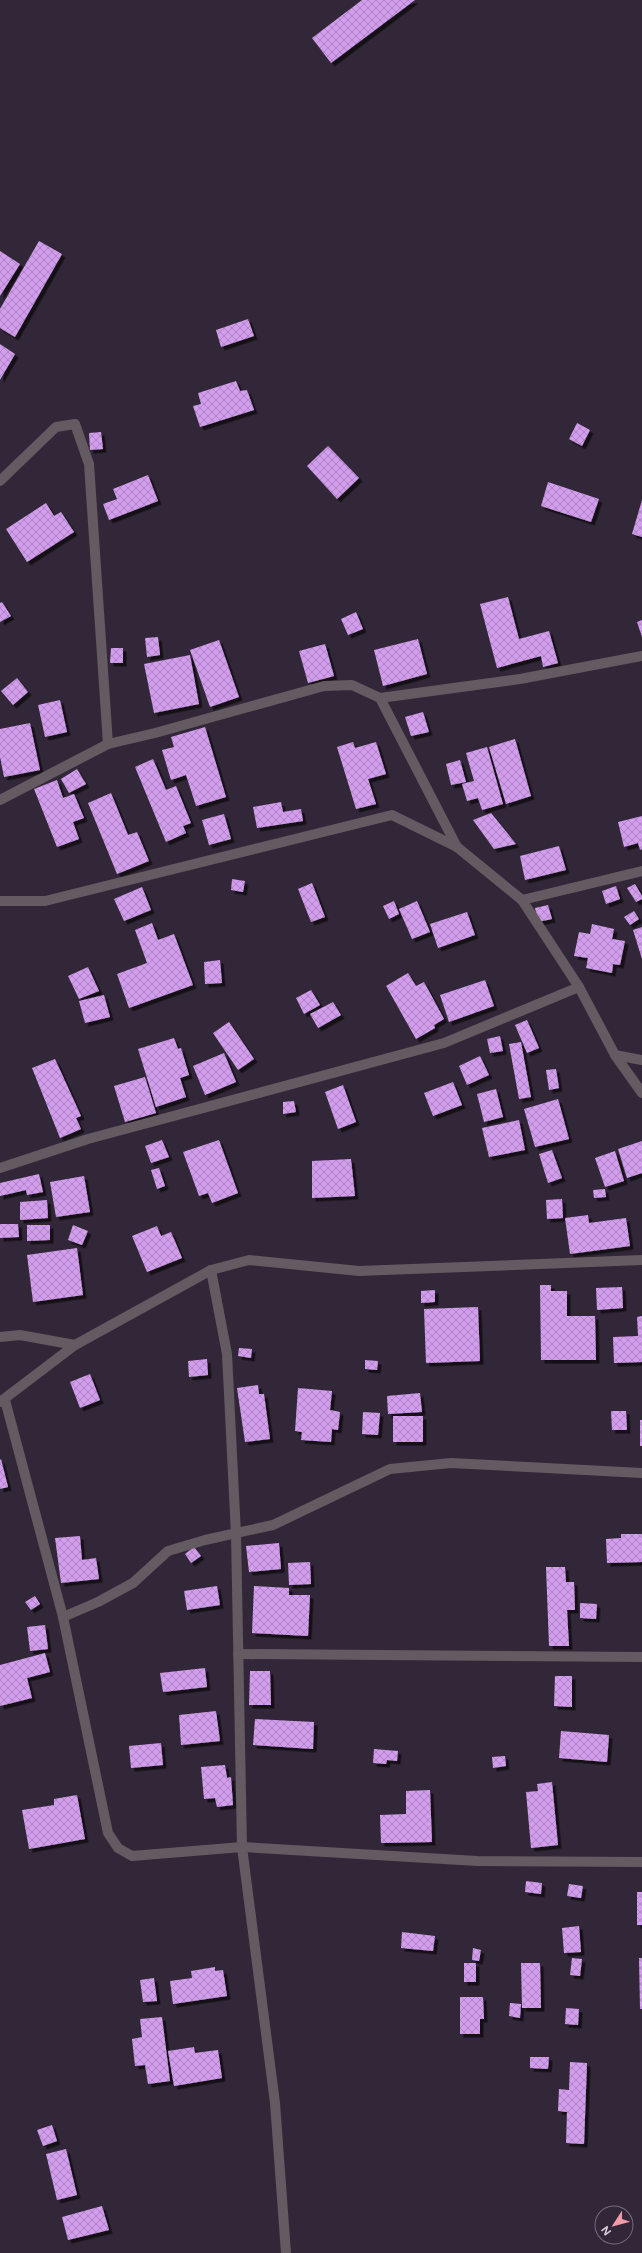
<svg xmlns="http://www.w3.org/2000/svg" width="642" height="2253" viewBox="0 0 642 2253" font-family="Figtree,sans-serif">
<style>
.building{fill:url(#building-cross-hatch);filter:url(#shadow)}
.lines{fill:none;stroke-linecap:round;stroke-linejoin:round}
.minor{stroke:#645a61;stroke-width:10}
</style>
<defs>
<pattern id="building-cross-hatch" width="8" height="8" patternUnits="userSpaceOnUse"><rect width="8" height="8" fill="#d29ded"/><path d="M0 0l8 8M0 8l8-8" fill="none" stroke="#ae85c2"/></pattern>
<filter id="shadow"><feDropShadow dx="3.5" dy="3.5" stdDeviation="0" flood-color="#0009"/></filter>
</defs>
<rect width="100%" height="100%" fill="#322738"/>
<g class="building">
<polygon points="362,0 415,0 331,63 312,38"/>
<polygon points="39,241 62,254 15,337 0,328 0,309"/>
<polygon points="0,251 20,264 0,296"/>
<polygon points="248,319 254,336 221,347 216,330"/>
<polygon points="0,344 15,354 0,380"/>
<polygon points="236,381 240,391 247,390 254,410 200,427 193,406 201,404 198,393"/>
<polygon points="577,423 590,430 582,446 569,439"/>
<polygon points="101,432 103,449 90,450 89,433"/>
<polygon points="328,446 359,478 337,499 307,466"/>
<polygon points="148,475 158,501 109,520 103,504 117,499 113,489"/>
<polygon points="548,482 599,499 591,522 541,506"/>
<polygon points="642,500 642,537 632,534"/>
<polygon points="46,503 54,516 61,512 74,532 27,562 6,529"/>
<polygon points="508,597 519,639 549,631 558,663 543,667 541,656 497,668 480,604"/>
<polygon points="2,602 11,616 0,622 0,603"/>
<polygon points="356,612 363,629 348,635 341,619"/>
<polygon points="642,620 642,637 637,622"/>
<polygon points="158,637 160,655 147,657 145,638"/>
<polygon points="418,639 427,674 383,686 374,650"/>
<polygon points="219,640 239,697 210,707 190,650"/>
<polygon points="325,644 334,676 308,683 299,651"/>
<polygon points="111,648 123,648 123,663 110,663"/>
<polygon points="190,655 199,704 154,713 144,664"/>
<polygon points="17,678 28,692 13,705 1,691"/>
<polygon points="60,700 67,732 45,737 38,705"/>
<polygon points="423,712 429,732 411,736 405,717"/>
<polygon points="30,723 40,770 4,777 0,757 0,729"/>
<polygon points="205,727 226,797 196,806 186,775 171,780 162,750 174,747 171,737"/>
<polygon points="515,739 531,796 506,804 489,747"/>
<polygon points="353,742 355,748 376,742 386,774 368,779 376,804 356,809 337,747"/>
<polygon points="487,747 503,804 482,810 478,798 467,801 462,784 474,781 466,753"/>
<polygon points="153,759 166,790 176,786 191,823 183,826 186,833 166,842 135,767"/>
<polygon points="460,760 466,782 451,785 446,764"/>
<polygon points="77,769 86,784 69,793 61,779"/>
<polygon points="57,780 63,798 74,794 84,818 73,822 79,839 57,847 34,789"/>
<polygon points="111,793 128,835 137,832 149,861 117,874 88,803"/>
<polygon points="281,802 283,812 301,809 303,821 257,828 253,807"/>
<polygon points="491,813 516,844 494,849 473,820"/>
<polygon points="224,814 231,839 209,845 202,820"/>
<polygon points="642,816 642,849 640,850 638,843 624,847 618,822"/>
<polygon points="559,846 566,870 525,880 520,856"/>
<polygon points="232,879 245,881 243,892 231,890"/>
<polygon points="312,883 325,917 311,922 298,889"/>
<polygon points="635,884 642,896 642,899 636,902 627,888"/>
<polygon points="616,886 620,899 606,904 602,891"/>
<polygon points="142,887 151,910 124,921 114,899"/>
<polygon points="394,901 399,914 389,919 383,906"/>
<polygon points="417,901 430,932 412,939 399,909"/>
<polygon points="548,905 552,919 538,922 535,908"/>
<polygon points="634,911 639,919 630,925 624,917"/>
<polygon points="467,912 475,935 438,948 430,924"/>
<polygon points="152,923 158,940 174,934 193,985 129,1008 117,974 147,963 135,930"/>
<polygon points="592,924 614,929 612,939 625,941 620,965 613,964 612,973 586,968 588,958 574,956 579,932 590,934"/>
<polygon points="642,927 642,959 633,930"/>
<polygon points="220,960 222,983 205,984 204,962"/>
<polygon points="88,967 99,991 79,999 68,976"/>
<polygon points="408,973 416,986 424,982 444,1019 434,1025 435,1028 416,1039 386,986"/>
<polygon points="485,980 494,1006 449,1022 440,995"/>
<polygon points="311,990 320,1005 304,1014 296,998"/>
<polygon points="104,995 110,1017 85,1023 79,1001"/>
<polygon points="333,1002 341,1015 318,1028 310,1014"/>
<polygon points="527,1020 539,1048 527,1053 515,1025"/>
<polygon points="229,1022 254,1059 238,1070 213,1033"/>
<polygon points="500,1036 503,1051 490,1053 487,1039"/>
<polygon points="174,1038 178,1049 181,1048 189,1075 180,1078 186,1097 156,1107 138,1049"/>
<polygon points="521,1042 531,1097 519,1099 509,1044"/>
<polygon points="224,1053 236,1082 205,1095 193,1066"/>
<polygon points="480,1056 489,1075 467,1085 459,1066"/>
<polygon points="55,1059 81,1116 76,1118 81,1129 60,1138 32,1068"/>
<polygon points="556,1069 559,1088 549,1090 546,1070"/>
<polygon points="145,1077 156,1113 125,1122 114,1086"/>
<polygon points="453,1082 462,1105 433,1116 424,1093"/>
<polygon points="343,1085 356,1122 338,1129 325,1092"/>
<polygon points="496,1089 503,1117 484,1122 477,1094"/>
<polygon points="558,1099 569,1139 535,1147 524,1109"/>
<polygon points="294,1101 296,1112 283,1114 283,1102"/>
<polygon points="519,1120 525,1150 489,1157 482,1128"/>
<polygon points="162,1140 169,1157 151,1163 145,1146"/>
<polygon points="219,1140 238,1193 212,1203 208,1193 199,1196 183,1152"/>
<polygon points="642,1141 642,1173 627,1178 618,1149"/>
<polygon points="552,1150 562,1178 548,1183 539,1154"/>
<polygon points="615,1151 624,1181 605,1187 595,1158"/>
<polygon points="351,1159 355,1196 312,1198 312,1161"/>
<polygon points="159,1168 165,1186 157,1189 151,1170"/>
<polygon points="39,1174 43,1192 27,1195 26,1190 0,1196 0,1183"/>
<polygon points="84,1176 90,1212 56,1217 50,1182"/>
<polygon points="605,1189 606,1197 594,1198 593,1190"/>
<polygon points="562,1199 563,1218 547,1219 546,1200"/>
<polygon points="47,1200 48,1218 20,1220 20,1202"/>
<polygon points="588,1215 589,1223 626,1218 630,1246 570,1254 565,1218"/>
<polygon points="0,1224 18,1224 19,1237 0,1238"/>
<polygon points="27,1225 50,1225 50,1240 27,1241"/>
<polygon points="73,1225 88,1231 82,1245 68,1240"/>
<polygon points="157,1226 161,1236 171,1232 182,1258 147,1272 132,1236"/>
<polygon points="77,1248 83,1295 33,1302 27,1255"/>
<polygon points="540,1285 551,1285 551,1291 567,1291 567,1316 595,1316 596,1360 541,1360"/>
<polygon points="622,1287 623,1308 597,1310 596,1288"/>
<polygon points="435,1290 435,1302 421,1303 421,1291"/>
<polygon points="478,1307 480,1361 426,1363 424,1309"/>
<polygon points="642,1316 642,1362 614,1363 613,1337 638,1336 637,1317"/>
<polygon points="239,1348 252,1349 251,1358 238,1356"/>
<polygon points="207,1359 208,1375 189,1377 188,1361"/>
<polygon points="365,1360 378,1361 377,1370 365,1369"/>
<polygon points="90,1374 100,1400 80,1408 70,1382"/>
<polygon points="258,1385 259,1394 264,1394 270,1439 245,1442 237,1388"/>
<polygon points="298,1388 332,1391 330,1410 340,1412 338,1430 332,1429 331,1442 301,1440 302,1432 295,1431"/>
<polygon points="420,1393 422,1412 388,1414 387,1396"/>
<polygon points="611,1411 626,1411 627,1430 612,1430"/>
<polygon points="363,1412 380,1413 378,1435 362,1434"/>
<rect x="393" y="1416" width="30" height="26"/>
<rect x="640" y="1420" width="2" height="26"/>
<polygon points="1,1459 8,1487 0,1489 0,1460"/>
<polygon points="621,1534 642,1534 642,1562 607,1563 606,1539 621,1538"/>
<polygon points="80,1536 82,1560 96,1558 99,1579 61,1583 55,1538"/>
<polygon points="279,1543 281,1569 249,1572 246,1546"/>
<polygon points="194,1547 201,1556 191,1563 185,1554"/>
<polygon points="310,1562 311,1584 289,1585 288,1563"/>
<polygon points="546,1567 565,1567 566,1582 574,1582 575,1610 567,1610 569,1646 549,1646"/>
<polygon points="217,1586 220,1605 187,1610 184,1591"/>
<polygon points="254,1586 289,1588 289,1595 310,1595 308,1636 252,1633"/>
<polygon points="35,1596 40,1604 31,1610 25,1602"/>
<polygon points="580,1603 597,1604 596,1619 580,1618"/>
<polygon points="45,1625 48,1649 30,1651 27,1627"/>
<polygon points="45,1653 50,1672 27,1678 32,1698 0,1706 0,1665"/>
<polygon points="205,1668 207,1687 163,1692 160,1673"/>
<polygon points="250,1671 270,1671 271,1705 249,1705"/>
<polygon points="555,1676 572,1676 572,1707 554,1706"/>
<polygon points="216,1711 220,1741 181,1745 179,1715"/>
<polygon points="255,1719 314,1722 313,1749 253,1745"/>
<polygon points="561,1731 609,1735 607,1762 559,1758"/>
<polygon points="161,1743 163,1765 131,1768 129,1746"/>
<polygon points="374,1749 398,1751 397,1761 387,1760 386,1764 373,1763"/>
<polygon points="505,1756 506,1766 493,1768 492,1757"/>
<polygon points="225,1765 227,1778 231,1777 233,1805 217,1807 215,1798 204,1799 201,1767"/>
<polygon points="552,1782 558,1845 531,1848 526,1792 538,1791 537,1784"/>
<polygon points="430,1790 432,1842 381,1843 380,1815 406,1814 406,1791"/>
<polygon points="77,1795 85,1839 29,1849 22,1810 54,1805 54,1799"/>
<polygon points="526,1881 542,1883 541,1894 525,1892"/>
<polygon points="569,1884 583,1886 581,1898 567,1896"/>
<rect x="637" y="1892" width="5" height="33"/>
<polygon points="579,1926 581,1952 564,1953 562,1928"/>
<polygon points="402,1932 435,1936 433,1951 401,1948"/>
<polygon points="473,1948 481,1950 479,1961 472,1960"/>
<polygon points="572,1958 582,1959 580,1976 570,1975"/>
<polygon points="639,1958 642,1958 642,2009 640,2009"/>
<rect x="464" y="1963" width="12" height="19"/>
<polygon points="521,1963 540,1963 541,2008 522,2008"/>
<polygon points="215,1967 215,1971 223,1970 227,1996 173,2004 170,1981 192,1978 191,1971"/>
<polygon points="154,1978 157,2001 143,2002 140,1980"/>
<polygon points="460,1997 483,1997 484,2019 480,2019 480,2034 460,2034"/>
<polygon points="510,2003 521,2004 520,2018 509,2016"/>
<polygon points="566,2008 579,2009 578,2025 565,2024"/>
<polygon points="162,2017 170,2081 148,2084 145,2065 135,2066 132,2039 142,2037 140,2019"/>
<polygon points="194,2047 195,2053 218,2050 222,2078 174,2086 168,2051"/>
<polygon points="530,2057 549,2057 548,2069 530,2068"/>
<polygon points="570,2062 587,2063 584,2144 566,2143 567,2112 558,2111 559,2089 569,2090"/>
<polygon points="52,2125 57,2141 43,2146 37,2130"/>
<polygon points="66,2149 77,2195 57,2200 46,2154"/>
<polygon points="102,2206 109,2230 68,2240 62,2217"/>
</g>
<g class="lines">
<g class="minor">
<polyline points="0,481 56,427 75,424 89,464 108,744"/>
<polyline points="380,698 520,679 642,656"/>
<polyline points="0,800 108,744 155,733 324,686 352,685 380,698 457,847"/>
<polyline points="522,900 642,871"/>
<polyline points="0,901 45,901 392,815 457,847 522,900 579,987 615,1055 642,1093"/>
<polyline points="615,1055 642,1060"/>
<polyline points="0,1168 88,1139 444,1043 579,987"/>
<polyline points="211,1270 227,1354 236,1534 242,1847 275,2103 286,2253"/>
<polyline points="0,1337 20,1335 75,1345"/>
<polyline points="5,1400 63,1617 108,1833 118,1848 132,1856 242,1847 477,1861 642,1862"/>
<polyline points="0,1402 75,1345 211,1270 249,1260 359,1271 642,1260"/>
<polyline points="63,1617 98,1602 133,1583 168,1551 205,1540 273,1525 390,1469 451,1463 642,1473"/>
<polyline points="238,1654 642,1657"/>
</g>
</g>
<g transform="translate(614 2225) rotate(234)"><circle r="19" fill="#322738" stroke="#746b79"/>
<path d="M0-3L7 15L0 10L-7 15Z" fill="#f39aa9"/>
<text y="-6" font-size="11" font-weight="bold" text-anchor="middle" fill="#d7d0db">N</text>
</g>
</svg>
